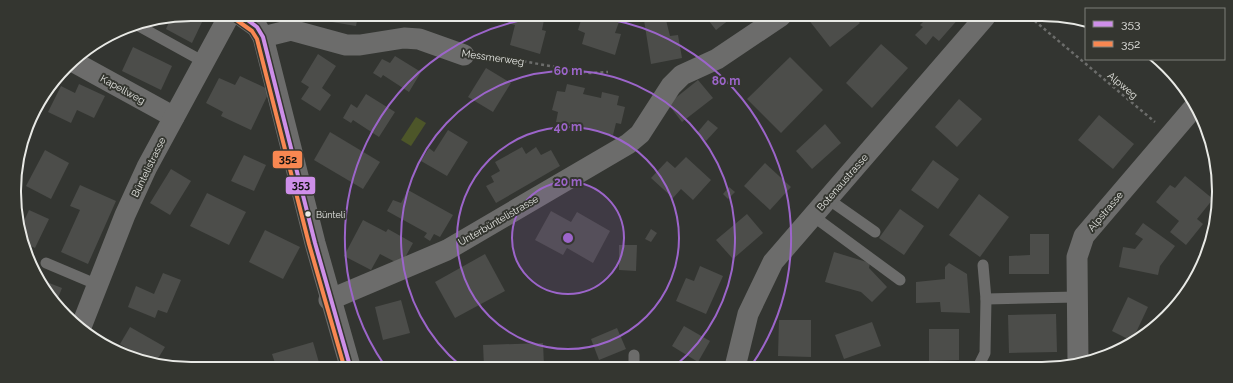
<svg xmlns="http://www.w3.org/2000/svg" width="1233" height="383" viewBox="0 0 1233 383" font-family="Raleway,sans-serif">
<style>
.water{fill:#4d5629}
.building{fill:#4c4d4a}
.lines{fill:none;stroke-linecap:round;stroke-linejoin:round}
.path{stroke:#6c6d6b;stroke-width:2.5;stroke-dasharray:3 3;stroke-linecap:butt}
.lane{stroke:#6c6c6b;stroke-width:11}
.street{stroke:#6c6c6b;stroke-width:21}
.bus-1-casing{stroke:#343630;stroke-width:7}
.bus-2-casing{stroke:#343630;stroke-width:7}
.bus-1{stroke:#ce8fe9;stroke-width:4}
.bus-2{stroke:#f88751;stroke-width:4}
.ring{fill:none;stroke:#9c65ca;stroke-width:2}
.bus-dot{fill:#e8e9e5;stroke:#343630;stroke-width:1.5}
.labels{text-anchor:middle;stroke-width:4;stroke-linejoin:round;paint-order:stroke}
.bus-label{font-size:9px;fill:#e8e9e5;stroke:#343630;text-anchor:start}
.street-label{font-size:10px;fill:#e8e9e5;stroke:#343630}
.rim{fill:none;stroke:#e8e9e5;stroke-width:2}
.centre{fill:#9c65ca;stroke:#343630;stroke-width:2}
.ring-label{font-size:12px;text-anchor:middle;font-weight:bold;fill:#9c65ca;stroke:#343630;stroke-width:4;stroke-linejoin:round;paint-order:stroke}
.line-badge{stroke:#343630;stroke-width:1.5}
.pale-badge-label{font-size:11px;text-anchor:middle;font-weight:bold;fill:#111}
</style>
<rect width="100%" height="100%" fill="#333531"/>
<polygon class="water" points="416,117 426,123 411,146 401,140"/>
<g class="building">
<polygon points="191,14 203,20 192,43 166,29 171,18"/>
<polygon points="327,15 358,15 356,26 326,21"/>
<polygon points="510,15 545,15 542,30 546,31 540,54 510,45 515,25 508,23"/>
<polygon points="578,16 614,16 614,17 620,19 615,33 621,34 615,55 582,44 585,33 578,30 582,17"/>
<polygon points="665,16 670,36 678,35 682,58 651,64 644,20"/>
<polygon points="705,16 734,16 716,30"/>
<polygon points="811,16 854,17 860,23 830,47 808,19"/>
<polygon points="928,17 960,17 939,41 933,36 926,45 915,35 923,27 920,25"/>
<polygon points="881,44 908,68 872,108 846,83"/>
<polygon points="133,47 172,66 161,90 122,71"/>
<polygon points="318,54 336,66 322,88 331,95 320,111 301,99 309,87 301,82"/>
<polygon points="395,56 421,72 409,92 383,75 381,78 373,73 382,59 390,63"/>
<polygon points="790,57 823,90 781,133 747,99"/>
<polygon points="486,68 511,83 493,112 468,97"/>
<polygon points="240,76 270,90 251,130 221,116 223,112 206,103 219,78 235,85"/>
<polygon points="698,80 713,98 682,122 668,104"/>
<polygon points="79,84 105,96 94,118 77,110 71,123 48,112 61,86 75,93"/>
<polygon points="567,84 585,88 583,94 601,98 602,92 619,96 617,105 625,107 621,124 616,123 613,135 556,122 558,112 552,110 557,91 565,92"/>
<polygon points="366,94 395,112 379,137 353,120 351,123 343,118 351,104 357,108"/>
<polygon points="959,99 982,119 957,147 935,127"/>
<polygon points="1099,115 1134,144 1113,169 1078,140"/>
<polygon points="708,120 718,128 706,141 697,133"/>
<polygon points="825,124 841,143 812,169 796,151"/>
<polygon points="448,130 468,142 447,176 421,161 429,148 434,152"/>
<polygon points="330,132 380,162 363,189 314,160"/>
<polygon points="522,147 526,154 536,147 541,155 551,150 560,166 496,203 486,186 494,182 491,176 500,171 495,162"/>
<polygon points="45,150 69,163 51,199 26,186"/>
<polygon points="244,155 266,165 254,191 231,181"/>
<polygon points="686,157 711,180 693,200 681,189 673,198 651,178 667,161 675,168"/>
<polygon points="933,160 959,179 938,209 911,190"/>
<polygon points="765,163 791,187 770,210 744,186"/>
<polygon points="171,169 191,181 170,215 150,203"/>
<polygon points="1185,176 1213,199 1197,219 1203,224 1186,245 1170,232 1179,221 1156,202 1170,185 1175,188"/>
<polygon points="80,185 116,201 88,264 61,252 80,210 70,206"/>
<polygon points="729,187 735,192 728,199 723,194"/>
<polygon points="408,190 453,215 440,237 434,234 430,241 424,237 427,233 387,211 393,200 401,203"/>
<polygon points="207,193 246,212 229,245 190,226"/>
<polygon points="979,194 1009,217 980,257 949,235"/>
<polygon points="900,209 924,226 904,255 879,238"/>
<polygon points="29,210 49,219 35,248 22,242 20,237 19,221 23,223"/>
<polygon points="551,211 571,222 577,212 610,231 593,263 567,248 563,255 535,240"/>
<polygon points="747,214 763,233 733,259 716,240"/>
<polygon points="363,220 386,232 388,229 413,243 401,265 380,254 371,270 344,256"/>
<polygon points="1143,223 1175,246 1160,266 1158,275 1119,267 1123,247 1135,249 1143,239 1135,234"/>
<polygon points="651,229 657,233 651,242 645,239"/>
<polygon points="265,230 300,247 283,279 249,262"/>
<polygon points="1030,234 1049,234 1049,274 1009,274 1009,256 1030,255"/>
<polygon points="619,245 637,245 636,271 619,270"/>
<polygon points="834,252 870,263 869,268 887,287 872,302 861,292 825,282"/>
<polygon points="485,254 505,291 455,318 435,282"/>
<polygon points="949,263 967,274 970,313 941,312 940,302 916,303 916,282 945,279 945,267"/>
<polygon points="700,266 723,276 706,314 676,301 686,278 694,281"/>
<polygon points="163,273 181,280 167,313 158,310 155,318 128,307 136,286 154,294"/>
<polygon points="39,279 62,288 56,303 44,290"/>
<polygon points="1128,297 1148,307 1132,341 1112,331"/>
<polygon points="401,300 410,333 383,340 375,307"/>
<polygon points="1056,314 1057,352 1009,353 1008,315"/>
<polygon points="779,320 811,320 811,357 778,356"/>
<polygon points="872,322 881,346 844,359 835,335"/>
<polygon points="684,326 710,341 698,362 672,346"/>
<polygon points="130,327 165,347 154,365 120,344"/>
<polygon points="617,328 626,349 599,360 591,339"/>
<polygon points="929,329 959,329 959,360 929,361"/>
<polygon points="313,342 320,366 276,366 272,354"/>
<polygon points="543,343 544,366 484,366 483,345"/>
<polygon points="617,364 617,367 593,366 593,365"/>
<polygon points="691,364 691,367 656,367 656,365"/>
</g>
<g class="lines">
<g class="path">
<polyline points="1030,17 1155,122"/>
<polyline points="482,54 590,73 608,72"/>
</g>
<g class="lane">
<polyline points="137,25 204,62"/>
<polyline points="828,199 875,232"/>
<polyline points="813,216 900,280"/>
<polyline points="46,263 98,285"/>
<polyline points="986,299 1077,297"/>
<polyline points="634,367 634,355"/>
<polyline points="978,367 985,353 986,299 983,265"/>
</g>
<g class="street">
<polyline points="239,14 257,27 263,37 315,243 350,366"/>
<polyline points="263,37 291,30 346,45 360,45 404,38 419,39 464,55"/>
<polyline points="72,61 174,117"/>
<polyline points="329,300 447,250 628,144 640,134 671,86 682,75 717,59 781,16"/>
<polyline points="81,327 125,215 147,167 230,14"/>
<polyline points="1078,364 1077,257 1084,236 1195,106"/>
<polyline points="735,367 748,314 773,262 985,17"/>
</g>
<defs>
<polyline id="bus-1" points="239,14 257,27 263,37 315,243 350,366"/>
<polyline id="bus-2" points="235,19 252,31 257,39 309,244 344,366"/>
</defs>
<use href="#bus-1" class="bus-1-casing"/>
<use href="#bus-2" class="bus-2-casing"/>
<use href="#bus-1" class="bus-1"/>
<use href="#bus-2" class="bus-2"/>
</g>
<circle cx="568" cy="238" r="56" fill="#9c65ca" fill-opacity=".12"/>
<g class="ring">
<circle cx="568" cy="238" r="56"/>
<circle cx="568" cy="238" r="111"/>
<path d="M461 366A167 167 0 1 1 675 366"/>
<path d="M385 366A223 223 0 0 1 552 16M584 16A223 223 0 0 1 751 366"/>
</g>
<circle class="bus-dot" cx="308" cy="214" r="3.5"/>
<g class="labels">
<g class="bus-label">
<text x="316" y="218">Bünteli</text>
</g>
<g class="street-label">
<text transform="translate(493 57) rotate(8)" y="4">Messmerweg</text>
<text transform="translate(1123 85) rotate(40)" y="4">Alpweg</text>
<text transform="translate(123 89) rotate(29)" y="4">Kapellweg</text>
<text transform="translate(148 167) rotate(-64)" y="4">Büntelistrasse</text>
<text transform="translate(842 182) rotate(-49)" y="4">Botenaustrasse</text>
<text transform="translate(1105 211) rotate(-50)" y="4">Alpstrasse</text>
<text transform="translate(498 220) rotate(-30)" y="4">Unterbüntelistrasse</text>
</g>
</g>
<path d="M0 0H1233V383H0ZM191 21H1042A170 170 0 0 1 1212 191V192A170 170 0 0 1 1042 362H191A170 170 0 0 1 21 192V191A170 170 0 0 1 191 21Z" fill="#343630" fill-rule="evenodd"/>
<path class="rim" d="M191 21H1042A170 170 0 0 1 1212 191V192A170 170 0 0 1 1042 362H191A170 170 0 0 1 21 192V191A170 170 0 0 1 191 21Z"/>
<circle cx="568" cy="238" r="6" class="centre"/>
<g class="ring-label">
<text x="568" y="75">60 m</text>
<text x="726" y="85">80 m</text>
<text x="568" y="131">40 m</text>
<text x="568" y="186">20 m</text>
</g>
<g class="line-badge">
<rect x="272" y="150" width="31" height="19" rx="4" fill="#f88751"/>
<rect x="285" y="176" width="31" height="19" rx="4" fill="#ce8fe9"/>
</g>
<g class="pale-badge-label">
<text x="288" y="163">352</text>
<text x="301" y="189">353</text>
</g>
<rect x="1085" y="8" width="140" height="52" fill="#343630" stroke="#7c7e78"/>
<rect x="1093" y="21" width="20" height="6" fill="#ce8fe9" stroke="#7c7e78"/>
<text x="1121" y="28" font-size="12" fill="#e8e9e5">353</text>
<rect x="1093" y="41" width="20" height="6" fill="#f88751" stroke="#7c7e78"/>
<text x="1121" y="48" font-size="12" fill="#e8e9e5">352</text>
</svg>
